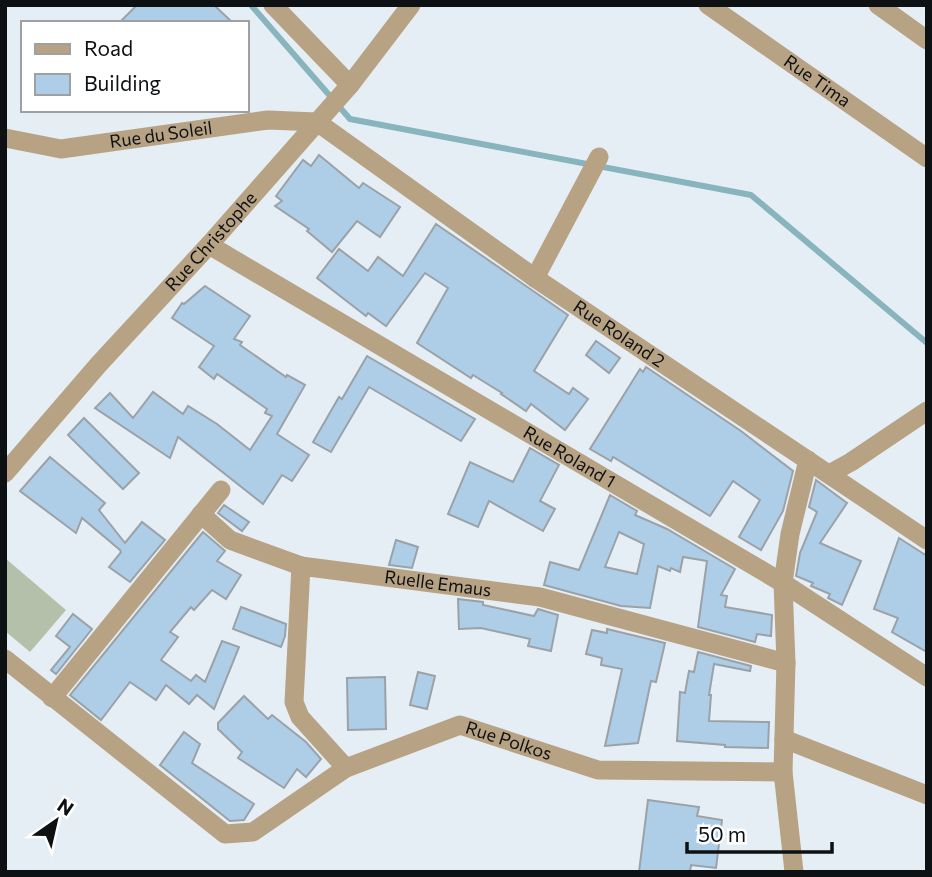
<svg xmlns="http://www.w3.org/2000/svg" width="932" height="877" viewBox="0 0 932 877" font-family="Commissioner,sans-serif">
<style>
.green{fill:#b5c0ab}
.lines{fill:none;stroke-linecap:round;stroke-linejoin:round}
.stream{stroke:#88b4be;stroke-width:6}
.building{fill:#aecee8;stroke:#9aa2a8;stroke-width:2;fill-rule:evenodd}
.minor{stroke:#b8a284;stroke-width:19}
.labels{text-anchor:middle;stroke-width:6;stroke-linejoin:round;paint-order:stroke}
.street-label{font-size:18px;fill:#0e1113;stroke:#fff}
</style>
<rect width="100%" height="100%" fill="#e6eef5"/>
<polygon class="green" points="5,558 66,610 30,652 5,631"/>
<g class="lines">
<polyline class="stream" points="251,5 350,119 751,195 927,343"/>
</g>
<g class="building">
<polygon points="137,5 214,5 233,23 119,23"/>
<polygon points="319,155 359,188 363,183 400,207 380,237 357,221 332,252 307,231 309,229 275,206 282,201 276,196 303,160 311,166"/>
<polygon points="436,224 568,315 534,371 569,394 573,388 588,399 565,430 531,404 526,411 501,394 502,393 473,375 471,378 417,343 448,288 425,273 386,326 368,313 366,316 317,278 339,249 368,271 378,257 403,276"/>
<polygon points="205,286 250,316 234,339 242,342 240,345 286,377 287,375 305,385 277,434 309,455 292,481 282,475 263,504 178,437 170,458 95,408 110,393 133,418 153,392 183,414 188,406 217,424 250,450 272,416 265,413 267,409 217,374 214,379 199,367 214,346 172,318 182,303 184,304"/>
<polygon points="596,341 620,358 609,373 586,355"/>
<polygon points="367,356 475,419 461,441 369,387 331,452 313,442 339,397 342,399"/>
<polygon points="646,367 741,431 793,471 783,511 761,550 739,537 760,500 733,481 710,516 613,457 611,461 590,449 640,369 643,372"/>
<polygon points="84,418 139,473 123,489 68,435"/>
<polygon points="530,448 559,465 540,501 555,509 543,531 489,501 478,527 448,514 470,462 513,482"/>
<polygon points="50,457 105,503 99,510 125,543 142,522 165,540 130,582 109,567 121,552 120,550 82,518 76,533 20,491"/>
<polygon points="816,480 847,503 820,543 861,561 842,605 828,598 830,594 811,586 813,583 796,576 800,553 817,512 809,507"/>
<path d="M 610,495 L 637,511 L 635,515 L 667,529 L 735,569 L 721,595 L 727,596 L 725,607 L 772,615 L 771,636 L 757,634 L 755,642 L 698,627 L 707,561 L 683,557 L 680,572 L 671,568 L 670,571 L 658,566 L 650,608 L 621,606 L 544,585 L 550,562 L 579,570 ZM 619,532 L 644,544 L 637,574 L 605,567 Z"/>
<polygon points="224,505 249,522 242,531 218,513"/>
<polygon points="203,532 225,551 217,561 241,575 226,599 212,590 194,610 191,607 170,632 178,637 161,660 191,681 196,675 205,682 222,641 239,647 214,709 197,695 189,704 166,685 156,700 130,682 101,720 70,695"/>
<polygon points="899,538 927,556 927,652 892,632 898,618 874,609"/>
<polygon points="396,540 418,547 412,568 389,565"/>
<polygon points="458,599 483,602 483,605 534,616 538,609 558,615 551,651 528,646 530,639 481,628 459,629"/>
<polygon points="241,607 286,624 285,636 281,647 233,629"/>
<polygon points="73,614 92,629 56,674 51,670 70,647 56,636"/>
<polygon points="607,629 665,643 656,682 651,681 638,743 605,746 622,669 601,665 602,658 586,654 592,630 607,633"/>
<polygon points="698,652 751,666 750,671 714,664 709,695 711,695 709,721 769,722 768,748 725,747 725,745 677,741 680,692 685,693 689,671 694,672"/>
<polygon points="418,672 435,676 427,709 410,705"/>
<polygon points="385,677 386,729 348,730 347,678"/>
<polygon points="244,696 268,719 272,715 306,742 321,759 306,777 297,769 284,788 238,758 242,752 218,729 218,723"/>
<polygon points="184,732 200,744 192,763 254,804 244,820 230,821 160,765"/>
<polygon points="648,800 699,807 697,816 722,820 716,868 691,865 690,872 639,872"/>
</g>
<g class="lines">
<g class="minor">
<polyline points="273,5 350,85"/>
<path id="s1" d="M 708,5 L 927,158"/>
<polyline points="878,5 927,40"/>
<path id="s2" d="M 317,122 L 535,278 L 927,540"/>
<path id="s3" d="M 5,138 L 61,149 L 268,120 L 317,122"/>
<path id="s4" d="M 209,245 L 783,583 L 927,677"/>
<polyline points="535,278 599,157"/>
<path id="s5" d="M 5,473 L 99,364 L 209,245 L 350,85 L 411,5"/>
<polyline points="829,474 851,462 927,411"/>
<polyline points="201,514 230,540 301,566"/>
<path id="s6" d="M 5,659 L 225,834 L 253,832 L 346,768 L 460,725 L 598,770 L 783,772 L 786,663 L 783,583 L 790,534 L 808,460"/>
<polyline points="52,698 221,490"/>
<polyline points="784,739 927,795"/>
<path id="s7" d="M 346,768 L 300,717 L 294,702 L 301,566 L 540,597 L 786,663"/>
<polyline points="783,772 794,872"/>
</g>
</g>
<g class="labels">
<g class="street-label">
<text dy="6" stroke="none"><textPath href="#s1" startOffset="133">Rue Tima</textPath></text>
<text dy="6" stroke="none"><textPath href="#s3" startOffset="158">Rue du Soleil</textPath></text>
<text dy="6" stroke="none"><textPath href="#s5" startOffset="310">Rue Christophe</textPath></text>
<text dy="6" stroke="none"><textPath href="#s2" startOffset="369">Rue Roland 2</textPath></text>
<text dy="6" stroke="none"><textPath href="#s4" startOffset="418">Rue Roland 1</textPath></text>
<text dy="6" stroke="none"><textPath href="#s7" startOffset="359">Ruelle Emaus</textPath></text>
<text dy="6" stroke="none"><textPath href="#s6" startOffset="595">Rue Polkos</textPath></text>
</g>
</g>
<rect width="932" height="877" fill="none" stroke="#0e1113" stroke-width="14"/>
<rect x="21" y="21" width="228" height="91" fill="#ffffff" stroke="#9fa0a1" stroke-width="2"/>
<rect x="35" y="44" width="35" height="10" fill="#b8a284" stroke="#9fa0a1" stroke-width="2"/>
<text x="84" y="56" font-size="21" fill="#0e1113">Road</text>
<rect x="35" y="74" width="35" height="21" fill="#aecee8" stroke="#9fa0a1" stroke-width="2"/>
<text x="84" y="91" font-size="21" fill="#0e1113">Building</text>
<g transform="translate(56 821) rotate(34)" stroke="#ffffff" stroke-width="5" paint-order="stroke">
<path d="M0-5L12 26L0 18L-12 26Z" fill="#0e1113"/>
<text y="-10" font-size="19" font-weight="bold" text-anchor="middle" fill="#0e1113">N</text>
</g>
<path d="M687 842v10h145v-10" fill="none" stroke="#0e1113" stroke-width="3.5"/>
<text x="698" y="842" font-size="21" fill="#0e1113" stroke="#ffffff" stroke-width="5" paint-order="stroke">50 m</text>
</svg>
